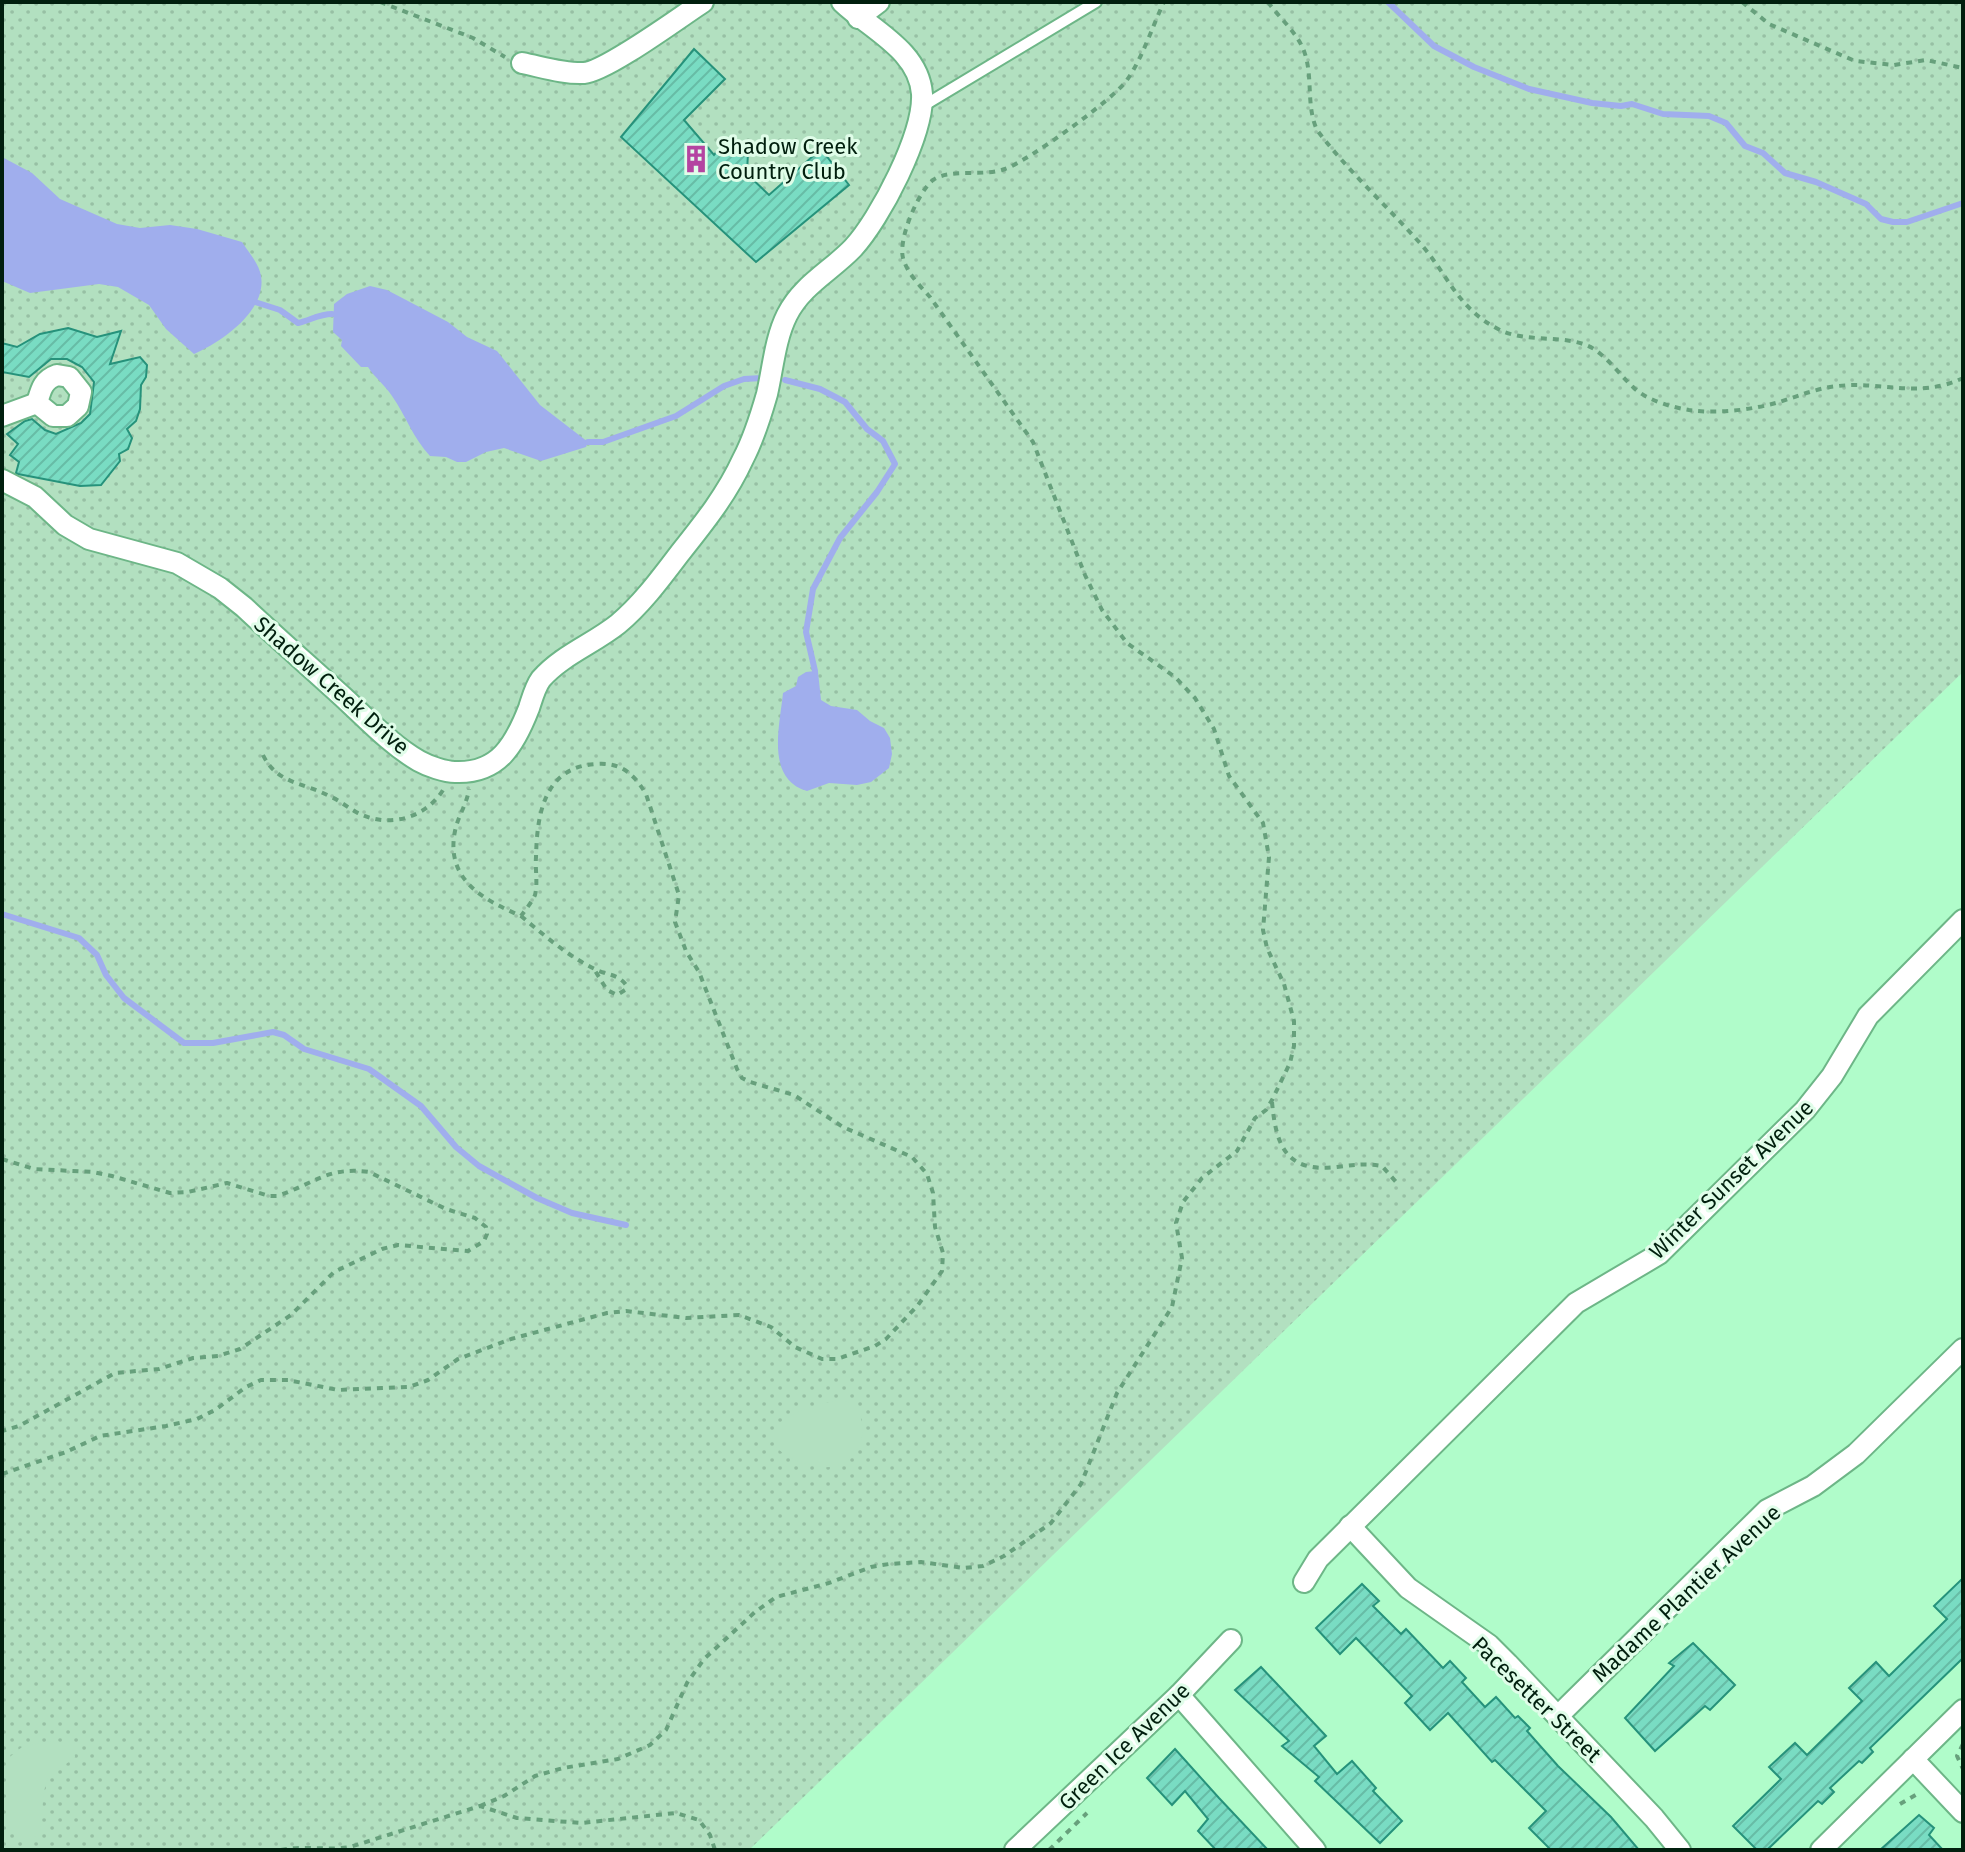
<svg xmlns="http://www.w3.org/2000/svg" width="1965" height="1852" viewBox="0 0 1965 1852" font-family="'Fira Sans',sans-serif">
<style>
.grass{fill:url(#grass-dots)}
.green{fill:#b2e0c0}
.water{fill:#a0aeed}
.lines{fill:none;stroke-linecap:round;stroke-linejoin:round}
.stream{stroke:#a0aeed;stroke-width:6}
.building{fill:url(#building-hatch);stroke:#26927b;stroke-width:2}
.lane-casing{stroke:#6db687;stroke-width:14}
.street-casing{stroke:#6db687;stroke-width:24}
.path{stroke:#67a07c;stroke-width:4;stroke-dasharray:6 6;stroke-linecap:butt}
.lane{stroke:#fff;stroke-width:10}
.street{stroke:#fff;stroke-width:20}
.labels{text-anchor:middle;stroke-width:6;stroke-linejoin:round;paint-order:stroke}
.poi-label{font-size:22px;fill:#011f0e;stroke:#e0fde9;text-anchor:start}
.street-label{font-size:22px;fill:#011f0e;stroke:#e0fde9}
</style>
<defs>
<pattern id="grass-dots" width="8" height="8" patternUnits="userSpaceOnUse" patternTransform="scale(2)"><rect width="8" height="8" fill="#b2e0c0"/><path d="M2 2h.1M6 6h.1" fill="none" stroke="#97c0a4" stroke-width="1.8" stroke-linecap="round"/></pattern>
<pattern id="building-hatch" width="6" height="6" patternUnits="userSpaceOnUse" patternTransform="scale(2)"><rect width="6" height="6" fill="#79dcc3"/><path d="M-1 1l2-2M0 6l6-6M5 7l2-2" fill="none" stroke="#67bca6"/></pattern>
</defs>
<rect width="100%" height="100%" fill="#b0fcca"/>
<polygon class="grass" points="2,2 1963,2 1963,672 749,1850 2,1850"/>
<g class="green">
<path d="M 841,1400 C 878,1407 868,1481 810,1465 C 797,1462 785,1456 776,1447 L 773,1432 C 781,1414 821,1402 841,1400 Z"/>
<path d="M 52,1741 C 63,1742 75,1744 75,1757 L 48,1778 L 44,1791 L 40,1832 L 32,1839 L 19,1839 C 1,1825 9,1812 9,1792 C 9,1781 5,1771 6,1760 L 22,1747 Z"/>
</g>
<g class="water">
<path d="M 2,157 L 32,173 L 60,199 L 117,224 L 140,228 L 170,225 L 197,229 L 242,242 C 248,252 259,263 261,276 C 267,311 221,342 194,354 L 166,329 L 149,305 L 118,287 L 99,284 L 30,293 L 2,281 Z"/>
<path d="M 370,286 L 387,290 L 448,322 L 467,337 L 497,351 L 540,405 L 588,442 L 586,447 L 541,461 L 504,448 L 486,452 L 466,462 L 457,462 L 446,457 L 430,456 C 413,438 406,416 392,396 C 385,385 375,378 368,367 L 361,367 L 341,346 L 342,340 L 333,332 L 334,304 L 347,294 Z"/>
<path d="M 815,671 L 818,672 L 821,700 L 831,706 L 857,710 L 870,721 L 884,728 L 890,738 L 892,754 L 889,768 L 871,782 L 857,785 L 829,783 L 807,791 C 765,779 780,725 783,693 L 796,686 L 798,677 L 806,672 Z"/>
</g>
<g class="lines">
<g class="stream">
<polyline points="1388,2 1434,46 1474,67 1529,89 1592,103 1621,106 1632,104 1663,114 1709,116 1726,123 1745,146 1763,153 1785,173 1816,182 1866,204 1881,219 1893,222 1907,222 1963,203"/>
<path d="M 255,302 L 280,310 L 298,323 C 311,320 319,314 332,314"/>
<polyline points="785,380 820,389 845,402 867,429 883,441 895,464 877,492 840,538 813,589 806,632 815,671"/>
<polyline points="588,442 603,442 676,416 724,386 744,379 762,378"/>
<polyline points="2,914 79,938 97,955 106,975 124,998 184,1043 213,1043 273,1032 284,1035 304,1049 369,1069 421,1106 456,1147 479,1166 537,1198 572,1213 626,1225"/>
</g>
</g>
<g class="building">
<polygon points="694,49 725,79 684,120 714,155 723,144 739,143 748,152 747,174 769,195 821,149 849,185 756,262 621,137"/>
<polygon points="68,328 97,337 121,331 110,364 140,357 147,365 146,377 141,385 140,409 136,421 127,429 132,438 128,449 119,454 120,461 101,485 80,486 18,474 16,473 19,462 10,455 18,444 7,434 25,421 32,419 45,430 56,434 81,423 90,414 94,382 82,367 67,359 51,359 29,377 2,372 2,343 17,347 40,334"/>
<polygon points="1963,1578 1963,1658 1870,1748 1873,1752 1862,1763 1859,1761 1830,1788 1834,1792 1822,1804 1818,1801 1767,1850 1757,1850 1733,1826 1781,1779 1769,1767 1795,1743 1807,1755 1862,1701 1849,1688 1876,1662 1889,1676 1947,1619 1934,1606"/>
<polygon points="1362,1584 1379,1601 1373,1606 1401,1634 1406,1629 1443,1668 1450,1661 1466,1678 1462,1682 1485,1707 1496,1697 1515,1718 1518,1716 1530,1728 1527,1731 1558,1766 1611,1817 1639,1850 1551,1850 1529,1828 1546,1811 1495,1760 1492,1762 1448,1713 1430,1730 1405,1703 1412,1696 1356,1638 1340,1654 1316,1628"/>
<polygon points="1693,1643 1735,1685 1710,1710 1705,1706 1655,1751 1625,1718 1674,1666 1669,1663"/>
<polygon points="1261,1667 1326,1736 1314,1746 1337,1774 1352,1761 1376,1788 1373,1791 1402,1821 1380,1843 1315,1781 1319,1777 1282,1746 1289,1741 1235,1690"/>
<polygon points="1175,1749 1219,1798 1268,1850 1216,1850 1198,1831 1208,1819 1185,1791 1172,1805 1147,1778"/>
<polygon points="1919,1815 1934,1828 1929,1835 1943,1850 1880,1850"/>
</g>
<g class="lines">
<defs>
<polyline id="lane" points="923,106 1096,2"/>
<g id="street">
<polyline points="858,18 879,2"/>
<path d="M 522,63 C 542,67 564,74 584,73 C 607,71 680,17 703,2"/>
<path d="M 57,375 L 69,377 L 81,392 L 78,406 L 67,416 L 53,416 L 37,403 C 41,389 43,380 57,375 Z"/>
<polyline points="2,416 37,403"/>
<path d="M 2,480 L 35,497 L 65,525 L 89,539 L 177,563 L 220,588 L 244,607 C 276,637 309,666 342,696 C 366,718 391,745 419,761 C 428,766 445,772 455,772 C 499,774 515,744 529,708 C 532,699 535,687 541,679 C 562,655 593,644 618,624 C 642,604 661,578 680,553 C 704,523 727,494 743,459 C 753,440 761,415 767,394 C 773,368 775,339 787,315 C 802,285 831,271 853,248 C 880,219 924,134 922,94 C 919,50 870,29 842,2"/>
<polyline points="1350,1526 1408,1588 1489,1645 1508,1664 1654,1818 1680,1850"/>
<polyline points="1304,1582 1318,1559 1576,1303 1659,1254 1805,1110 1832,1076 1868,1016 1963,920"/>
<polyline points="1179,1695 1315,1850"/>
<polyline points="1558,1716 1767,1510 1813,1486 1856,1454 1963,1349"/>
<polyline points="1913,1759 1963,1812"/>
<polyline points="1015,1850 1179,1695 1231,1640"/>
<polyline points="1821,1850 1963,1710"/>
</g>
</defs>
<use href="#lane" class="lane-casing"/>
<use href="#street" class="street-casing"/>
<g class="path">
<polyline points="380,2 473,38 505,57"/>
<path d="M 1268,2 C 1280,19 1299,34 1305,54 C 1313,79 1306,106 1317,130 C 1347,170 1385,204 1419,242 C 1448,274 1457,309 1500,330 C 1529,344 1568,333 1594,349 C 1609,359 1620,375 1633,387 C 1646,400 1671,407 1689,410 C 1717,414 1752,410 1779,402 C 1799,396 1817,388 1838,386 C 1882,381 1919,399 1963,378"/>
<polyline points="1742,2 1769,24 1855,61 1894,65 1926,60 1963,68"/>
<path d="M 263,755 C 277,784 303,782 329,796 C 339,800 347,807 356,812 C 387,829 425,819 443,790"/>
<path d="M 521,916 C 545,936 570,958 599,971 C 609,975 619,975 626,985 L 625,990 L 617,995 L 607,990 L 594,969"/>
<path d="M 1272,1102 C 1276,1146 1286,1173 1337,1167 C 1353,1165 1366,1163 1382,1166 L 1397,1183"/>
<path d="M 2,1159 L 34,1169 L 93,1172 L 112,1176 L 170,1193 L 188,1192 L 227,1183 L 269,1196 L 277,1196 C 314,1184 328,1166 369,1172 L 446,1209 L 475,1218 L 486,1227 L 487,1234 L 484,1241 L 468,1251 L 398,1245 L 382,1249 L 334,1272 L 291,1315 L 240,1349 L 218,1356 L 193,1358 L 159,1369 L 115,1373 L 19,1426 L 2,1431"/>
<path d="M 2,1474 L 66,1452 L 100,1436 L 166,1426 L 197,1419 L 215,1410 L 246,1387 L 261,1380 L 288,1380 L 338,1390 L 409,1387 L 428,1380 L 458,1359 L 511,1339 L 607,1313 L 626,1311 L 686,1318 L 739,1315 L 771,1327 L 795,1347 L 822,1359 L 837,1359 L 875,1346 L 886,1339 L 918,1305 L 942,1271 L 943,1253 L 935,1227 L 933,1193 L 927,1174 L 912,1157 L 843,1127 L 794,1095 L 750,1082 L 742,1078 L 737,1069 L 699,972 L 686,951 L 675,922 L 679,895 L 646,794 C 634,774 621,762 596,764 C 544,767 537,814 536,857 C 535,869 538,883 535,895 C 532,902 526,909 521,916 C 484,900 445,880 455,831 C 458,816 467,804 469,789"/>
<polyline points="1963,1744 1957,1756 1963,1769"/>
<polyline points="1900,1804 1919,1793"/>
<path d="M 480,1806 L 504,1796 L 535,1776 L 563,1768 L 618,1759 L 650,1745 L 666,1730 L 687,1683 L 704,1659 L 755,1612 L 776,1597 L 829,1583 L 871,1567 L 889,1564 L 921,1562 L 964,1568 L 983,1566 L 1004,1556 L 1051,1523 L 1081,1484 L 1117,1393 L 1172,1307 L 1182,1258 L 1176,1223 L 1183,1202 L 1202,1178 L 1237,1151 L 1255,1118 L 1266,1110 L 1272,1100 L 1290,1063 L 1294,1046 L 1294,1021 L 1284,984 L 1267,948 L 1263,930 L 1269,857 L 1263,823 L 1229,776 L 1214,729 L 1195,698 L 1175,677 L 1127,643 L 1102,610 L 1085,575 L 1033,442 L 930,297 C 920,286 907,273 903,258 C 898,239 918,192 933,180 C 950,168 983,177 1005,169 C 1028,161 1114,99 1127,80 C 1143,57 1152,27 1164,2"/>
<path d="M 281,1850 C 304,1845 327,1851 350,1847 L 480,1806 L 517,1818 L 581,1823 L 676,1813 L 699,1820 L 710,1835 L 715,1850"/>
<polyline points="1049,1850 1087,1813"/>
</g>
<use href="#lane" class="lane"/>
<use href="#street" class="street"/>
</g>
<defs>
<symbol id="building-bare" viewBox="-9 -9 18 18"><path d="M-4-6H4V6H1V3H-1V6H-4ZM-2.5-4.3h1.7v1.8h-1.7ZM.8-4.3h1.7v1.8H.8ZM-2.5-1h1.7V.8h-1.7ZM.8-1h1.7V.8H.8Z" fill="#b444a1" stroke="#e0fde9" stroke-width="2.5" paint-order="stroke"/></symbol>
</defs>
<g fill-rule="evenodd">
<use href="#building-bare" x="676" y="139" width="40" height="40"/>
</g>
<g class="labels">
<g class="poi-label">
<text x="718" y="154">Shadow Creek<tspan x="718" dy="25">Country Club</tspan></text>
</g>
<g class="street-label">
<text transform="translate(332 685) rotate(41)" y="8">Shadow Creek Drive</text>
<text transform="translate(1731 1179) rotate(-44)" y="8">Winter Sunset Avenue</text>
<text transform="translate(1686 1593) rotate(-43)" y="8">Madame Plantier Avenue</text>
<text transform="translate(1537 1699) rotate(44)" y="8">Pacesetter Street</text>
<text transform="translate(1124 1746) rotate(-44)" y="8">Green Ice Avenue</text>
</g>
</g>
<rect width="1965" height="1852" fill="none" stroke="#011f0e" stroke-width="8"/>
</svg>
